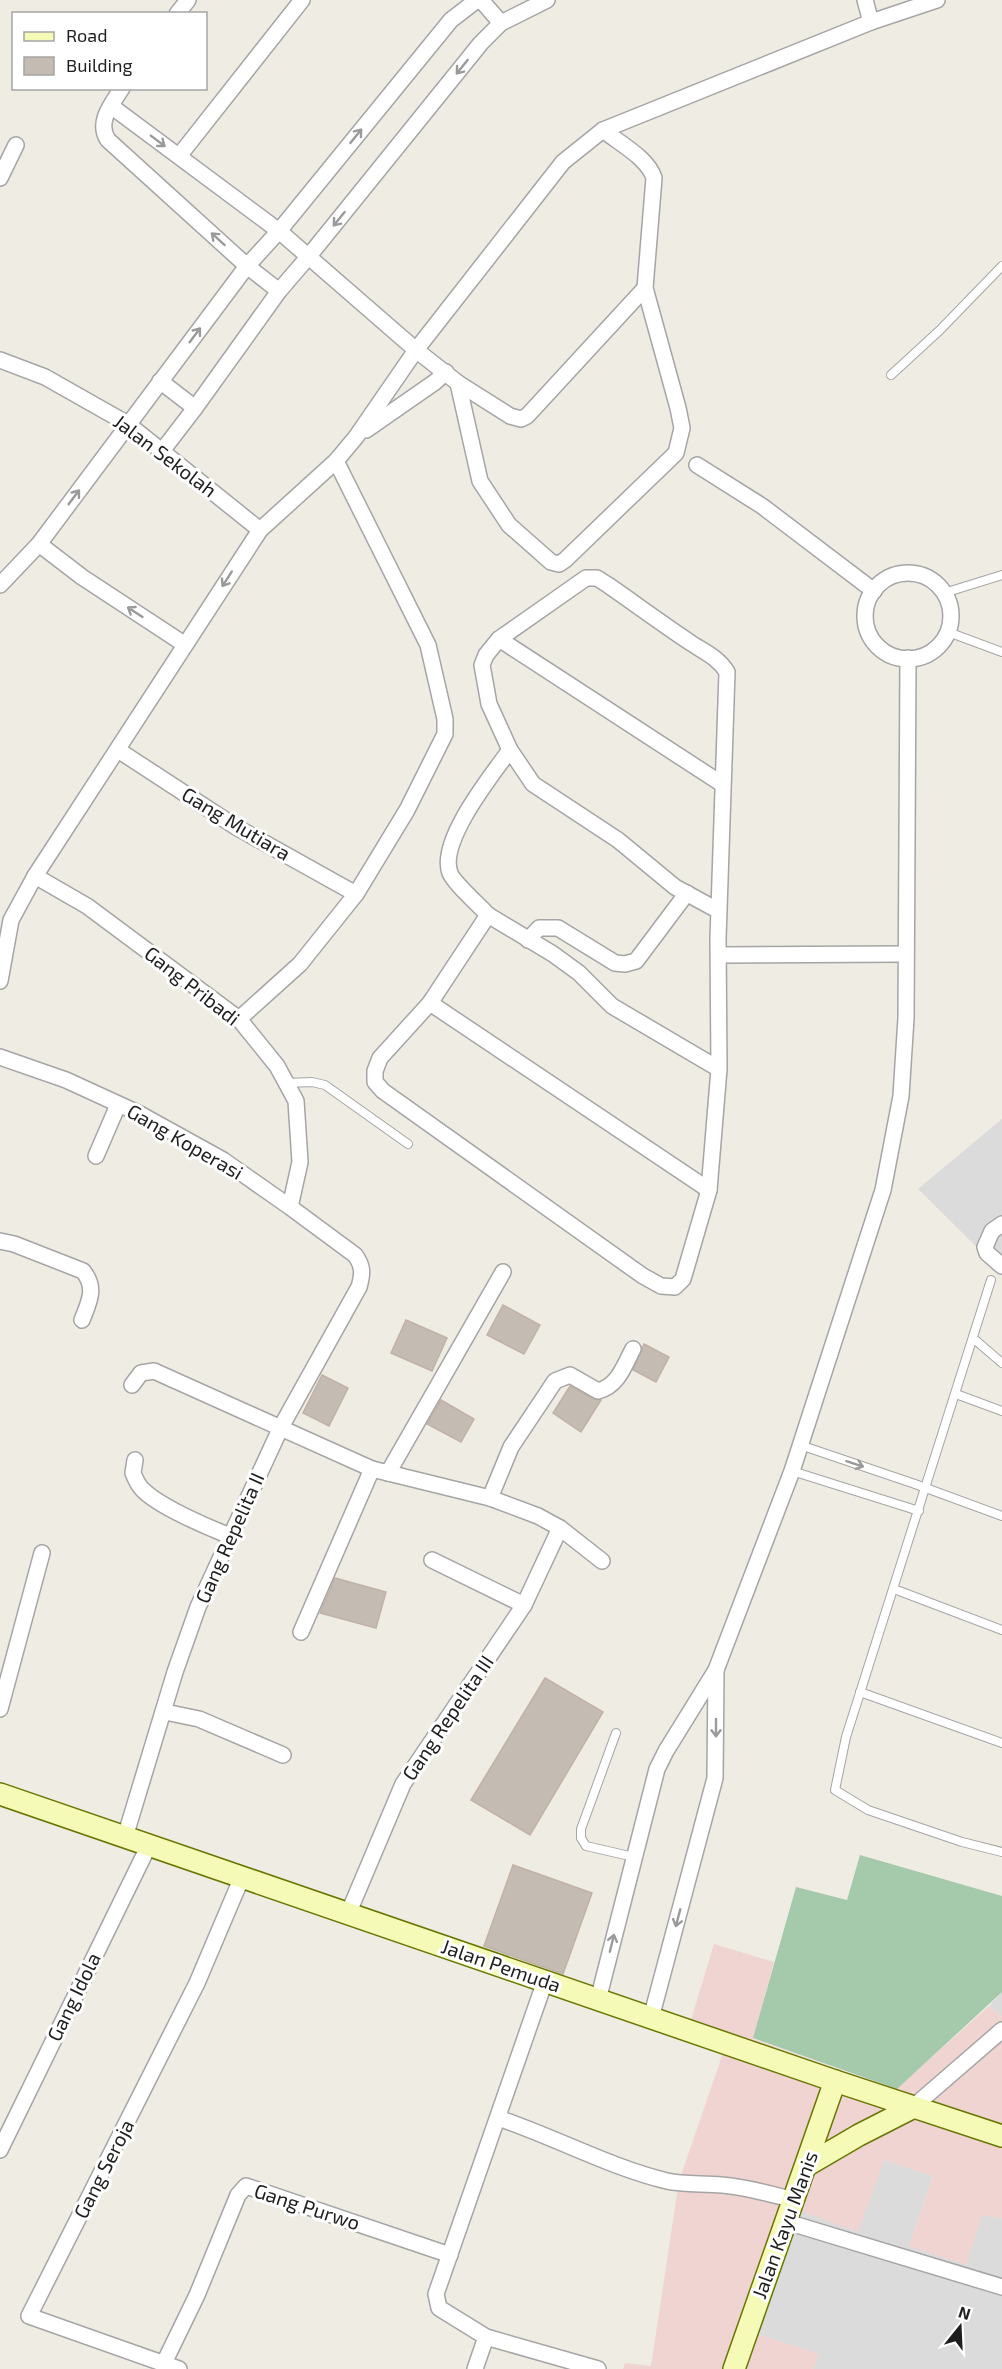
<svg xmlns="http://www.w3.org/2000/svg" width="1002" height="2369" viewBox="0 0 1002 2369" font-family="'Exo 2',sans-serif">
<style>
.residential{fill:#dcdbdb}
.commercial{fill:#f0d4d2}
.cemetery{fill:#a4c9ab}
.building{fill:#c4bbb3;stroke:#c1b2a5;stroke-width:1.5}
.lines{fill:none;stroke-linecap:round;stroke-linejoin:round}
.lane-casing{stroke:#a5a5a5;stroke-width:10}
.street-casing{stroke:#a5a5a5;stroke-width:18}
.secondary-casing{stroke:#677702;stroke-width:24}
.lane{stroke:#fff;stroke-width:8}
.street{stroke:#fff;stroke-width:15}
.secondary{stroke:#f5fbb6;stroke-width:21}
.oneway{stroke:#9a9a9a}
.labels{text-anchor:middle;stroke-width:6;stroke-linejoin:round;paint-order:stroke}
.street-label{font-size:20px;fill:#1e1e1e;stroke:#fff}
</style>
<rect width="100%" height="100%" fill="#efece3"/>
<g class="residential">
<polygon points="1002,1119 1002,1272 918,1189"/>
<polygon points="1002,1992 1002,2017 989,2006"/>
<polygon points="884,2160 933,2176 909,2246 982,2214 1002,2219 1002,2369 813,2369 818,2354 748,2331 795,2209"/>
</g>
<polygon class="commercial" points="714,1944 774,1962 753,2039 896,2089 989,2006 1002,2017 1002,2219 982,2215 966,2265 909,2246 933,2176 884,2160 858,2232 796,2209 748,2331 819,2354 813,2369 623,2369 625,2363 651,2366 679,2181 725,2047 687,2033"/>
<polygon class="cemetery" points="860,1855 1002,1896 1002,1992 897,2089 753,2038 796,1887 847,1900"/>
<g class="building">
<polygon points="503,1305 540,1325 524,1354 487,1335"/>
<polygon points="406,1320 447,1338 432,1371 391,1353"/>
<polygon points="644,1344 669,1357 656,1382 633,1370"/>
<polygon points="322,1375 348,1388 329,1426 303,1413"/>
<polygon points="570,1386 593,1399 601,1400 581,1432 553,1413"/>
<polygon points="441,1400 474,1419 461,1442 427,1424"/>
<polygon points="335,1578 386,1592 376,1628 320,1613"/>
<polygon points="545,1678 603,1712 530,1835 471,1800"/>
<polygon points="513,1865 592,1893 563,1974 484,1946"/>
</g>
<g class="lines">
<defs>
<g id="lane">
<polyline points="891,375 940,330 1002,266"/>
<polyline points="944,593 1002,575"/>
<polyline points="948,632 1002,652"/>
<polyline points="286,1083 312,1082 325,1085 408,1144"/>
<polyline points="991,1280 846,1737 835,1790 868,1810 962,1842 1002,1852"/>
<polyline points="973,1338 1002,1363"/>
<polyline points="956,1394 1002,1411"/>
<polyline points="800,1445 915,1484 1002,1516"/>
<polyline points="792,1471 919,1511"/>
<polyline points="894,1589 1002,1630"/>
<polyline points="860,1692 1002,1743"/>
<polyline points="616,1733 581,1829 581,1838 586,1846 634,1857"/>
</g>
<g id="street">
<polyline points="481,0 501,23"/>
<polyline points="865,0 871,22"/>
<polyline points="177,14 188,0"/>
<path d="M 122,88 C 112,104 96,122 108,140 L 247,266 L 279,291"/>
<polyline points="111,106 279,231 416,350 458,383 510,416 521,419 527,416 645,288"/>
<polyline points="179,156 302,0"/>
<polyline points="0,178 16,145"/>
<polyline points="0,360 45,377 128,424 260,530"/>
<polyline points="160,381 195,408"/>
<path d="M 458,383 L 480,481 L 509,525 L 551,562 L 559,564 L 565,560 L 676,453 L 682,428 L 678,408 L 645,288 L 654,178 C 648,158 619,143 603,130"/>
<polyline points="366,430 435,382 446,372"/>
<polyline points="162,451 195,408 279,291 309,256 481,43 501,23 547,0"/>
<polyline points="697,465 762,506 874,591"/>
<polyline points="39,544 82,577 184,644"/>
<circle cx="908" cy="616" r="43"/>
<polyline points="0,585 39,544 247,266 279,231 451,20 477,0"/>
<polyline points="499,639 722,784"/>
<polyline points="118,750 236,827 356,894"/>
<polyline points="35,876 87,906 239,1019 277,1066 296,1101 300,1162 290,1207"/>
<path d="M 488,915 C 480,906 453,882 450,873 C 438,842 491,776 510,750"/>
<polyline points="528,940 539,928 558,928 615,963 625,964 636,961 687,893"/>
<polyline points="719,955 905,954"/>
<polyline points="0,981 11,920 35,876 260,530 336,461 356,437 416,350 563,162 603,130 871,22 937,0"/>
<polyline points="430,1003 709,1190"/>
<polyline points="239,1019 300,964 356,894 407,810 445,734 445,719 428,645 336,461"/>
<path d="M 0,1057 L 66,1080 L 138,1113 L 223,1160 L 290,1207 L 355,1255 C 363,1266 363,1273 359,1287 L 281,1427 L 198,1607 L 175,1672 L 125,1837"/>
<path d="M 719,1069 L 612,1006 L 579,973 L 553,954 L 488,915 L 430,1003 L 380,1058 L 375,1071 L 375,1082 L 383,1091 L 643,1276 L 661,1286 L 675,1287 L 683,1279 L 709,1190 L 719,1069 L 718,939 L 727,672 C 717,656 702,651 688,641 C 661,623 634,603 608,585 L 597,578 L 586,578 L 499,639 L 486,655 L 482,665 L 489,704 L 510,750 L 533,784 L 618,840 L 675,887 L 719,911"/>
<polyline points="96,1156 118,1105"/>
<polyline points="1002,1224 992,1231 985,1247 987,1253 1002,1266"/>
<path d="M 0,1241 L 14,1244 L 83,1271 C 97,1288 89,1302 82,1320"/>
<polyline points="132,1385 141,1373 154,1371 372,1469 490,1498 538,1516 560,1528 602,1561"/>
<path d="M 135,1460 L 133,1473 C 135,1478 138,1485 142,1489 C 158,1506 207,1527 230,1536"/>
<polyline points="388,1473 503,1272"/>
<path d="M 490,1498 L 511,1447 L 555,1381 L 570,1375 L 598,1391 C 618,1386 624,1366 633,1349"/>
<polyline points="432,1560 524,1605"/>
<polyline points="301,1632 372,1469"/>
<polyline points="0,1709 42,1553"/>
<polyline points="165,1712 199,1719 283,1755"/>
<polyline points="348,1914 403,1784 524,1605 560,1528"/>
<polyline points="545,1981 436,2294 439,2308 486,2337 598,2369"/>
<polyline points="598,2000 657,1769 666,1751 716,1670 792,1471 883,1190 901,1096 906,1018 908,658"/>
<polyline points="651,2018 715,1778 716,1670"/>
<polyline points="912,2108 1002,2030"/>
<path d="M 498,2118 C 555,2137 609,2167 667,2181 C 684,2185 704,2183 722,2185 C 747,2187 770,2194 794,2200"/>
<polyline points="0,2150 149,1845"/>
<polyline points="787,2222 1002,2287"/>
<polyline points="164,2363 197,2295 238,2195 246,2186 450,2255"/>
<polyline points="179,2369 29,2316 197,1983 242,1877"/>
<polyline points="475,2369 486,2337"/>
</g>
<g id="secondary">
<polyline points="0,1794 835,2081 1002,2136"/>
<polyline points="806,2166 859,2135 912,2108"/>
<polyline points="734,2369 835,2081"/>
</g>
</defs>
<use href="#lane" class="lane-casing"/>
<use href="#street" class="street-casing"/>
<use href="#secondary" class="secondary-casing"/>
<use href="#lane" class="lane"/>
<use href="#street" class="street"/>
<use href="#secondary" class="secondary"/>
</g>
<defs><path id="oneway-shaft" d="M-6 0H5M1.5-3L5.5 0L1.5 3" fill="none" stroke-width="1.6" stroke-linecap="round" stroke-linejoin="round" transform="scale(1.5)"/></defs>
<g class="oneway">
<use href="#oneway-shaft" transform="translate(462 67) rotate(129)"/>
<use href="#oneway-shaft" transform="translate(356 136) rotate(-51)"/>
<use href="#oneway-shaft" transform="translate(158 141) rotate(37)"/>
<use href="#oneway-shaft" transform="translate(339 219) rotate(129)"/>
<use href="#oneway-shaft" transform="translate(218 239) rotate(-138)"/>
<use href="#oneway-shaft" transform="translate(195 335) rotate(-53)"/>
<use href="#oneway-shaft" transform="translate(74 497) rotate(-53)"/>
<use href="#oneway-shaft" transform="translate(227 579) rotate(123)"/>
<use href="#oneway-shaft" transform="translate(135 612) rotate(-147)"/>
<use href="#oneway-shaft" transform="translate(855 1464) rotate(18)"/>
<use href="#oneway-shaft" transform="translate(716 1728) rotate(90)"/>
<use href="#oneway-shaft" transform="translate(678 1918) rotate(105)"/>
<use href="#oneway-shaft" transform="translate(612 1943) rotate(-76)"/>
</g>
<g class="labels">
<g class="street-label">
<text transform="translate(165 456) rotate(37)" y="7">Jalan Sekolah</text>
<text transform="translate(236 824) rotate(31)" y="7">Gang Mutiara</text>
<text transform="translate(192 986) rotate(38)" y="7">Gang Pribadi</text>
<text transform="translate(185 1142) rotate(30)" y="7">Gang Koperasi</text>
<text transform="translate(230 1538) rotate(-66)" y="7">Gang Repelita II</text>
<text transform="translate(448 1718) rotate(-56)" y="7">Gang Repelita III</text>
<text transform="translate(501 1966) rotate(19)" y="7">Jalan Pemuda</text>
<text transform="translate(74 1997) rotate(-64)" y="7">Gang Idola</text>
<text transform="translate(104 2169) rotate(-63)" y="7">Gang Seroja</text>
<text transform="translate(307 2207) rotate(18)" y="7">Gang Purwo</text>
<text transform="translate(785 2225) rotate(-70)" y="7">Jalan Kayu Manis</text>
</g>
</g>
<rect x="12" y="12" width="195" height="78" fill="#ffffff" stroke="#a5a5a5" stroke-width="1.5"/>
<rect x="24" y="32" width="30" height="9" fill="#f5fbb6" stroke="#a5a5a5" stroke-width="1.5"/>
<text x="66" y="42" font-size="18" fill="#1e1e1e">Road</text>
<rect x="24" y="57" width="30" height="18" fill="#c4bbb3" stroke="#a5a5a5" stroke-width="1.5"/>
<text x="66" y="72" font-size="18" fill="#1e1e1e">Building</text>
<g transform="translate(960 2327) rotate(18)" stroke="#ffffff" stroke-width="4.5" paint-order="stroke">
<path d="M0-4.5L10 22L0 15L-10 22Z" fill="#1e1e1e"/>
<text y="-9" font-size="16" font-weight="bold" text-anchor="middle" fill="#1e1e1e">N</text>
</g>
</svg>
